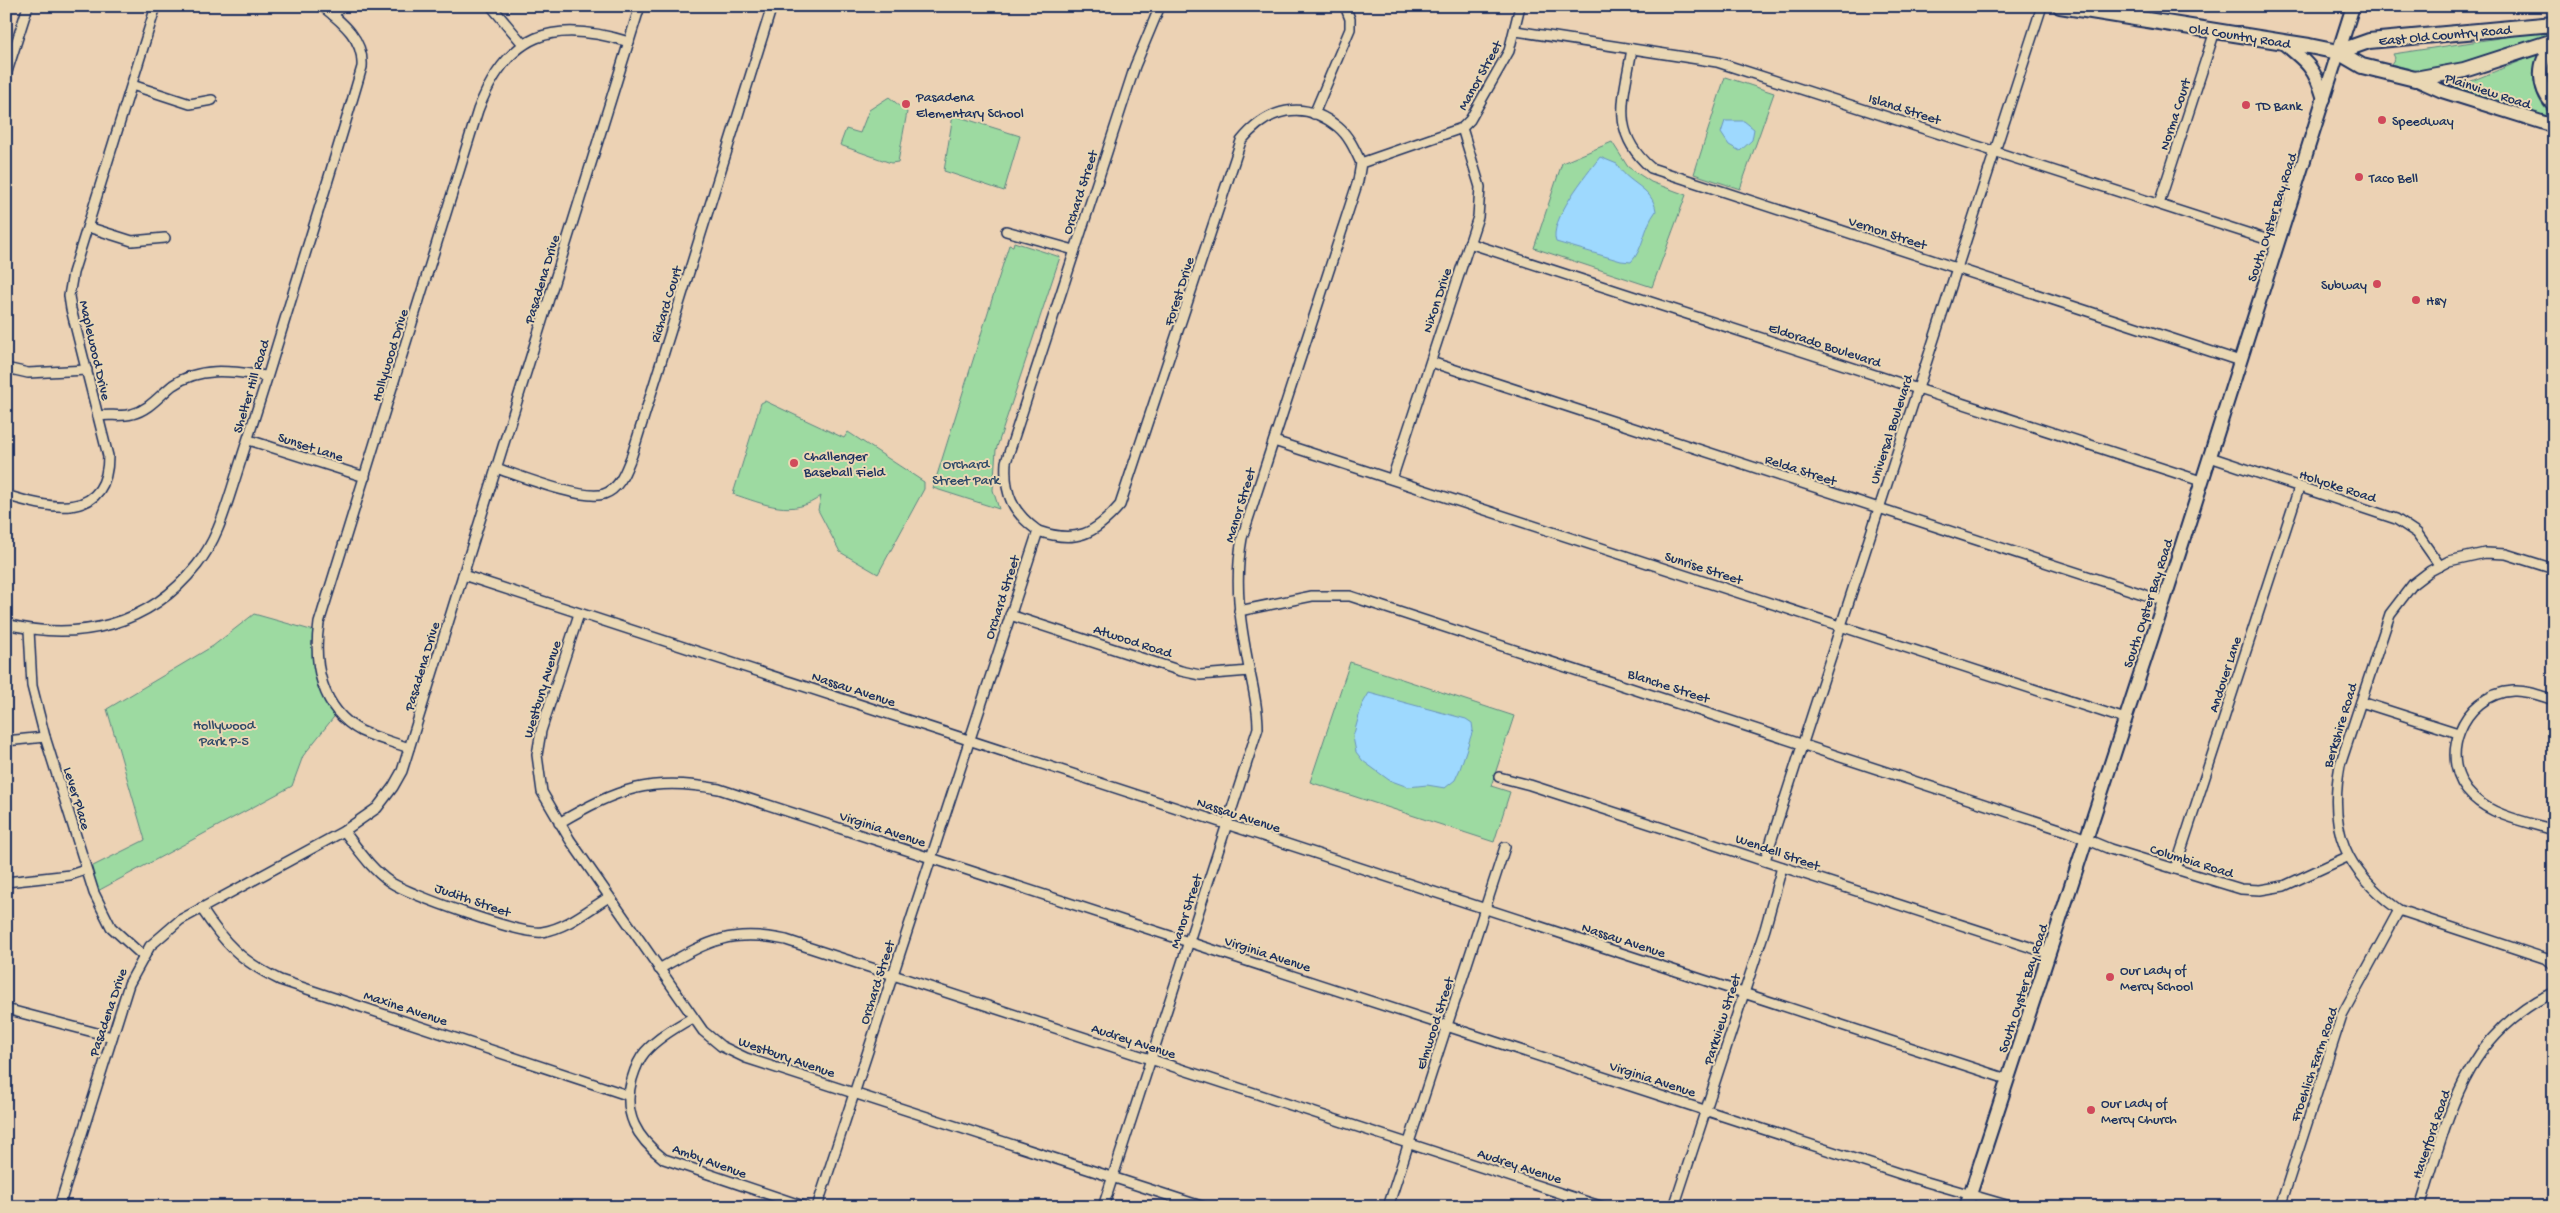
<svg xmlns="http://www.w3.org/2000/svg" width="2560" height="1213" viewBox="0 0 2560 1213" font-family="'Gochi Hand',sans-serif">
<style>
.green{fill:#9ddaa1;stroke:#5c8480}
.water{fill:#9ed9fe;stroke:#6a95be}
.lines{fill:none;stroke-linecap:round;stroke-linejoin:round}
.street-casing{stroke:#1b2f5e;stroke-width:12}
.secondary-casing{stroke:#1b2f5e;stroke-width:16}
.primary-casing{stroke:#1b2f5e;stroke-width:18}
.street{stroke:#e9d7b4;stroke-width:9}
.secondary{stroke:#e9d7b4;stroke-width:12}
.primary{stroke:#e9d7b4;stroke-width:14}
.poi-dot{fill:#d1495b;stroke:#e9d7b4;stroke-width:2}
.labels{text-anchor:middle;stroke-width:4;stroke-linejoin:round;paint-order:stroke}
.street-label{font-size:14px;fill:#1b2f5e;stroke:#e9d7b4}
.poi-label{font-size:14px;fill:#1b2f5e;stroke:#e9d7b4;text-anchor:start}
.park-label{font-size:14px;fill:#2e4968;stroke:#e9d7b4}
</style>
<rect width="100%" height="100%" fill="#ecd2b4"/>
<filter id="ink" filterUnits="userSpaceOnUse"><feTurbulence type="fractalNoise" baseFrequency=".02" numOctaves="2"/><feDisplacementMap in="SourceGraphic" scale="10" xChannelSelector="R" yChannelSelector="G"/><feConvolveMatrix kernelMatrix="1 2 1 2 8 2 1 2 1" color-interpolation-filters="sRGB"/></filter>
<g filter="url(#ink)">
<g class="green">
<path d="M 2552,30 L 2553,36 C 2507,52 2461,73 2411,71 L 2411,69 L 2391,64 L 2395,58 L 2393,54 Z"/>
<path d="M 2538,54 C 2540,60 2535,69 2535,77 C 2534,92 2541,108 2554,116 L 2554,122 L 2445,89 L 2469,82 Z"/>
<path d="M 2554,54 L 2554,99 C 2547,82 2546,71 2554,54 Z"/>
<polygon points="1725,77 1774,93 1740,189 1694,174"/>
<polygon points="889,97 907,112 898,162 891,163 840,145 846,129 860,133 869,110"/>
<polygon points="953,115 1020,136 1004,191 944,171"/>
<polygon points="1612,142 1628,167 1651,182 1686,195 1652,287 1534,248 1562,163"/>
<polygon points="1014,242 1060,257 996,450 993,490 999,509 933,488 1009,245 1013,246"/>
<path d="M 765,401 L 844,438 L 848,432 L 924,482 L 924,489 L 878,574 L 840,552 L 818,510 L 821,496 C 793,518 764,504 733,494 L 761,403 Z"/>
<polygon points="254,614 318,632 320,675 337,713 303,756 292,786 94,893 85,870 145,840 107,709 213,646"/>
<polygon points="1350,662 1514,716 1491,786 1510,792 1494,842 1310,782"/>
</g>
<g class="water">
<polygon points="1725,121 1744,121 1754,129 1752,140 1740,151 1729,145 1721,133"/>
<path d="M 1600,157 L 1617,164 C 1627,184 1653,187 1656,211 C 1643,228 1644,249 1631,262 L 1621,261 L 1556,242 C 1548,221 1587,174 1600,157 Z"/>
<polygon points="1369,693 1466,719 1472,723 1473,730 1460,769 1455,780 1445,788 1427,785 1408,787 1389,780 1363,761 1356,752 1353,737 1362,705"/>
</g>
<g class="lines">
<defs>
<g id="street">
<polyline points="491,6 523,44"/>
<polyline points="333,15 342,6"/>
<polyline points="1516,31 1717,62 2278,243"/>
<path d="M 1632,49 C 1624,98 1609,132 1651,168 L 2240,361"/>
<polyline points="6,75 28,6"/>
<polyline points="132,85 190,104 212,100"/>
<polyline points="1314,114 1350,29 1350,19 1345,6"/>
<polyline points="2159,204 2215,31"/>
<polyline points="88,227 132,241 165,238"/>
<polyline points="1006,231 1074,250"/>
<polyline points="1469,243 2201,481"/>
<polyline points="1431,362 2164,601"/>
<polyline points="6,368 28,373 87,370"/>
<path d="M 98,416 C 109,414 121,417 132,414 C 149,410 160,395 173,385 C 201,365 236,372 267,376"/>
<polyline points="249,440 365,477"/>
<polyline points="1274,441 2125,719"/>
<polyline points="2210,457 2396,519 2417,533 2440,566"/>
<path d="M 496,468 C 520,476 583,501 604,494 C 621,488 626,469 632,455 L 772,6"/>
<polyline points="1392,479 1478,217 1480,187 1462,128"/>
<path d="M 6,495 C 49,509 108,522 108,456 L 71,309 L 69,296 L 73,273 L 156,6"/>
<path d="M 1038,531 C 1076,544 1095,534 1120,505 L 1241,141 C 1267,109 1303,98 1338,127 C 1349,136 1355,150 1361,163"/>
<path d="M 2554,569 L 2506,554 L 2485,553 L 2449,561 L 2430,571 L 2413,584 L 2390,614 L 2340,765 C 2328,830 2345,871 2399,910 L 2547,959 L 2554,965"/>
<polyline points="463,575 2007,1079"/>
<polyline points="1239,611 1312,596 1350,596 2069,832 2110,849 2241,889 2260,890 2284,886 2347,857"/>
<polyline points="579,614 541,731 537,755 542,792 570,840 703,1031 721,1046 746,1058 1204,1207"/>
<polyline points="1010,615 1181,671 1200,675 1250,671"/>
<path d="M 6,624 C 79,642 149,626 197,565 C 217,540 225,510 235,479 C 246,444 257,410 268,375 C 299,272 332,170 362,67 C 364,39 342,22 322,6"/>
<polyline points="29,630 32,686 45,737 94,893 111,927 143,956"/>
<path d="M 2554,700 C 2541,696 2527,690 2513,691 C 2462,694 2435,761 2473,797 C 2493,816 2527,822 2554,830"/>
<polyline points="2361,702 2458,733"/>
<polyline points="6,741 45,737"/>
<path d="M 409,748 C 393,742 376,738 361,731 C 321,709 313,664 319,623 L 478,110 C 508,33 552,18 629,42"/>
<polyline points="1499,777 1530,785 2048,953"/>
<path d="M 559,823 C 617,789 650,776 719,789 L 1913,1178 L 2013,1207"/>
<path d="M 344,831 C 358,849 371,869 390,882 C 410,895 521,935 542,932 C 567,928 588,910 609,897"/>
<polyline points="1765,860 2042,6"/>
<polyline points="2175,869 2299,488"/>
<polyline points="6,882 70,875 85,870"/>
<path d="M 201,908 C 224,943 242,962 280,980 L 627,1095"/>
<path d="M 659,969 C 707,942 729,928 786,940 L 1603,1207"/>
<polyline points="6,1009 112,1037"/>
<path d="M 692,1018 C 676,1027 657,1038 645,1052 C 638,1060 635,1069 632,1079 C 622,1114 637,1138 664,1159 L 806,1207"/>
<polyline points="59,1207 129,984 150,946 180,920 344,831 377,808 393,787 402,771 640,6"/>
<path d="M 817,1207 L 1038,531 C 1012,512 1004,494 1006,462 L 1135,66 L 1160,6"/>
<path d="M 1103,1207 L 1258,728 C 1258,706 1253,688 1249,668 C 1240,623 1234,583 1242,538 L 1358,181 L 1361,163 L 1462,128 L 1470,120 L 1509,51 L 1520,6"/>
<polyline points="1388,1207 1505,847"/>
<polyline points="1674,1207 1765,929 1782,867"/>
<polyline points="2280,1207 2342,1015 2399,910"/>
<path d="M 2420,1207 C 2449,1117 2461,1037 2554,992"/>
<polyline points="2551,1207 2554,1198"/>
</g>
<g id="secondary">
<path d="M 2282,42 C 2307,62 2315,68 2324,99"/>
<path d="M 2554,45 C 2535,62 2538,89 2554,106"/>
<polyline points="2415,79 2442,91 2554,126"/>
<polyline points="1966,1207 2164,601 2353,6"/>
</g>
<g id="primary">
<polyline points="2060,6 2309,46 2338,52 2362,66 2415,79 2464,70 2554,41"/>
<polyline points="2338,52 2369,41 2554,24"/>
</g>
</defs>
<use href="#street" class="street-casing"/>
<use href="#secondary" class="secondary-casing"/>
<use href="#primary" class="primary-casing"/>
<use href="#street" class="street"/>
<use href="#secondary" class="secondary"/>
<use href="#primary" class="primary"/>
</g>
</g>
<g class="poi-dot">
<circle cx="906" cy="104" r="5"/>
<circle cx="2246" cy="105" r="5"/>
<circle cx="2382" cy="120" r="5"/>
<circle cx="2359" cy="177" r="5"/>
<circle cx="2377" cy="284" r="5"/>
<circle cx="2416" cy="300" r="5"/>
<circle cx="794" cy="463" r="5"/>
<circle cx="2110" cy="977" r="5"/>
<circle cx="2091" cy="1110" r="5"/>
</g>
<g class="labels">
<g class="street-label">
<text transform="translate(2445 34) rotate(-5)" y="5">East Old Country Road</text>
<text transform="translate(2240 35) rotate(9)" y="5">Old Country Road</text>
<text transform="translate(1479 75) rotate(-61)" y="5">Manor Street</text>
<text transform="translate(2488 90) rotate(18)" y="5">Plainview Road</text>
<text transform="translate(1905 108) rotate(18)" y="5">Island Street</text>
<text transform="translate(2174 114) rotate(-72)" y="5">Norma Court</text>
<text transform="translate(1079 192) rotate(-72)" y="5">Orchard Street</text>
<text transform="translate(2271 217) rotate(-72)" y="5">South Oyster Bay Road</text>
<text transform="translate(1888 232) rotate(18)" y="5">Vernon Street</text>
<text transform="translate(541 279) rotate(-73)" y="5">Pasadena Drive</text>
<text transform="translate(1178 291) rotate(-72)" y="5">Forest Drive</text>
<text transform="translate(1436 300) rotate(-72)" y="5">Nixon Drive</text>
<text transform="translate(665 304) rotate(-73)" y="5">Richard Court</text>
<text transform="translate(1825 344) rotate(18)" y="5">Eldorado Boulevard</text>
<text transform="translate(96 350) rotate(77)" y="5">Maplewood Drive</text>
<text transform="translate(389 355) rotate(-73)" y="5">Hollywood Drive</text>
<text transform="translate(250 386) rotate(-73)" y="5">Shelter Hill Road</text>
<text transform="translate(1890 429) rotate(-72)" y="5">Universal Boulevard</text>
<text transform="translate(311 446) rotate(18)" y="5">Sunset Lane</text>
<text transform="translate(1801 469) rotate(18)" y="5">Relda Street</text>
<text transform="translate(2338 485) rotate(18)" y="5">Holyoke Road</text>
<text transform="translate(1239 505) rotate(-73)" y="5">Manor Street</text>
<text transform="translate(1704 567) rotate(18)" y="5">Sunrise Street</text>
<text transform="translate(1001 597) rotate(-72)" y="5">Orchard Street</text>
<text transform="translate(2147 603) rotate(-72)" y="5">South Oyster Bay Road</text>
<text transform="translate(1133 640) rotate(18)" y="5">Atwood Road</text>
<text transform="translate(421 666) rotate(-73)" y="5">Pasadena Drive</text>
<text transform="translate(2224 674) rotate(-72)" y="5">Andover Lane</text>
<text transform="translate(1669 685) rotate(18)" y="5">Blanche Street</text>
<text transform="translate(854 688) rotate(18)" y="5">Nassau Avenue</text>
<text transform="translate(541 689) rotate(-73)" y="5">Westbury Avenue</text>
<text transform="translate(2339 725) rotate(-73)" y="5">Berkshire Road</text>
<text transform="translate(78 798) rotate(73)" y="5">Lever Place</text>
<text transform="translate(1239 814) rotate(18)" y="5">Nassau Avenue</text>
<text transform="translate(883 828) rotate(18)" y="5">Virginia Avenue</text>
<text transform="translate(1778 851) rotate(19)" y="5">Wendell Street</text>
<text transform="translate(2192 860) rotate(17)" y="5">Columbia Road</text>
<text transform="translate(473 899) rotate(19)" y="5">Judith Street</text>
<text transform="translate(1185 911) rotate(-72)" y="5">Manor Street</text>
<text transform="translate(1624 939) rotate(18)" y="5">Nassau Avenue</text>
<text transform="translate(1268 953) rotate(18)" y="5">Virginia Avenue</text>
<text transform="translate(876 982) rotate(-72)" y="5">Orchard Street</text>
<text transform="translate(2022 988) rotate(-72)" y="5">South Oyster Bay Road</text>
<text transform="translate(406 1007) rotate(18)" y="5">Maxine Avenue</text>
<text transform="translate(107 1012) rotate(-71)" y="5">Pasadena Drive</text>
<text transform="translate(1721 1019) rotate(-72)" y="5">Parkview Street</text>
<text transform="translate(1434 1023) rotate(-72)" y="5">Elmwood Street</text>
<text transform="translate(1134 1040) rotate(18)" y="5">Audrey Avenue</text>
<text transform="translate(787 1056) rotate(19)" y="5">Westbury Avenue</text>
<text transform="translate(2313 1064) rotate(-71)" y="5">Froehlich Farm Road</text>
<text transform="translate(1653 1078) rotate(18)" y="5">Virginia Avenue</text>
<text transform="translate(2430 1134) rotate(-71)" y="5">Haverford Road</text>
<text transform="translate(710 1160) rotate(20)" y="5">Amby Avenue</text>
<text transform="translate(1520 1165) rotate(18)" y="5">Audrey Avenue</text>
</g>
<g class="poi-label">
<text x="916" y="101">Pasadena<tspan x="916" dy="16">Elementary School</tspan></text>
<text x="2256" y="110">TD Bank</text>
<text x="2392" y="125">Speedway</text>
<text x="2369" y="182">Taco Bell</text>
<text x="2367" y="289" text-anchor="end">Subway</text>
<text x="2426" y="305">H&amp;Y</text>
<text x="804" y="460">Challenger<tspan x="804" dy="16">Baseball Field</tspan></text>
<text x="2120" y="974">Our Lady of<tspan x="2120" dy="16">Mercy School</tspan></text>
<text x="2101" y="1107">Our Lady of<tspan x="2101" dy="16">Mercy Church</tspan></text>
</g>
<g class="park-label">
<text x="966" y="468">Orchard<tspan x="966" dy="16">Street Park</tspan></text>
<text x="224" y="729">Hollywood<tspan x="224" dy="16">Park P-5</tspan></text>
</g>
</g>
<rect width="2560" height="1213" fill="none" stroke="#e9d7b4" stroke-width="25"/>
<rect x="12" y="12" width="2535" height="1188" fill="none" stroke="#1b2f5e" stroke-width="2" filter="url(#ink)"/>
</svg>
